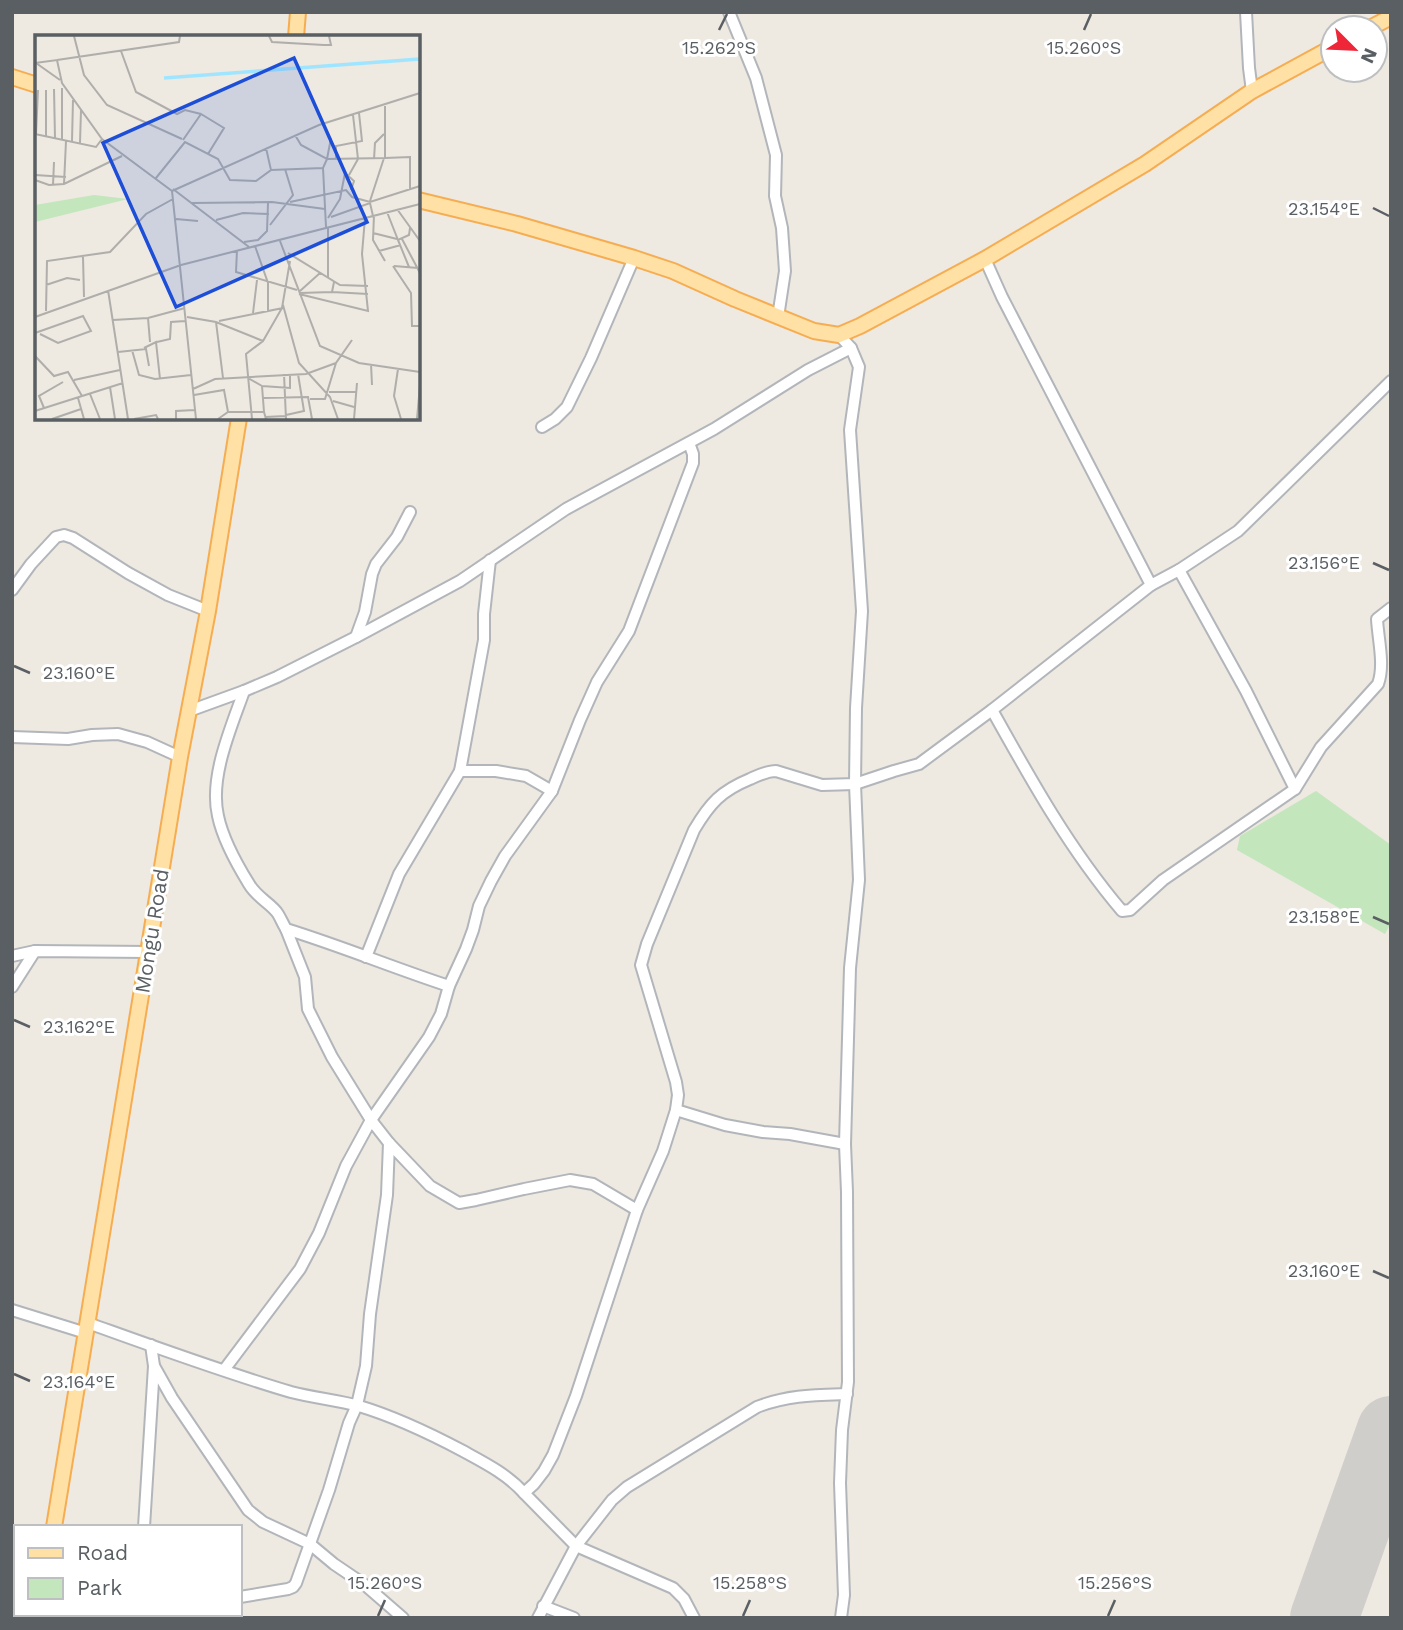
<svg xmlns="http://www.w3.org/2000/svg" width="1403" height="1630" viewBox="0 0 1403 1630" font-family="'Work Sans',sans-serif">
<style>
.green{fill:#c3e6bc}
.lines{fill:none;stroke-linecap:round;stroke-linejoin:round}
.runway{stroke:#d0ceca;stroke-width:68}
.minor-casing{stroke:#b2b6ba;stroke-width:14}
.major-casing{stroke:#f6ad52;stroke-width:18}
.minor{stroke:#fff;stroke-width:10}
.major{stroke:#ffe1a5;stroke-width:14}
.ticks{fill:none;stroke:#5a5f63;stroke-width:2.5}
.labels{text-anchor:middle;stroke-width:6;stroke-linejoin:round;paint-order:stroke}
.street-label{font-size:21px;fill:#5a5f63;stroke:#fff}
.inset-river{fill:none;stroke:#a0e5ff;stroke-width:3.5}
.inset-road{fill:none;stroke:#afaeab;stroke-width:2}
.view{fill:#1d4ed8;fill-opacity:0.15;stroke:#1d4ed8;stroke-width:3.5}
.inset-edge{fill:none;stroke:#5a5f63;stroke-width:3.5}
.ticks-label{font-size:18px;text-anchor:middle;fill:#5a5f63;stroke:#fff;stroke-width:6;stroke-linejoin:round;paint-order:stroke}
</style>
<rect width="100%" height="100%" fill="#eee9e1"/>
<polygon class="green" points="1316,791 1391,845 1391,923 1385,934 1237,850 1240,836"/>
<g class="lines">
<polyline class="runway" points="1324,1618 1391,1430"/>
<defs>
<g id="minor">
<polyline points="729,12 756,78 776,155 775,196 782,228 785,271 778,317"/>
<polyline points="1246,12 1249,68 1252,91"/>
<polyline points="839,335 851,348 859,367 850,430 862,611 856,708 855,784 859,880 850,968 845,1144 847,1192 848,1382 842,1430 840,1483 844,1595 841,1618"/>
<polyline points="542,427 555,419 567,407 591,358 634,258"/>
<polyline points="1179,570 1238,531 1391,381"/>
<polyline points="12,590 31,564 56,537 64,535 73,538 128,573 168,595 208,611"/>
<polyline points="356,637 365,612 372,574 376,564 397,537 410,512"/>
<path d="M 244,691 C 231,728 209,777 218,816 C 223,840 236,863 249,884 C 257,898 272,904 278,914 C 281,919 283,924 286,929 C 341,946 394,968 449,986"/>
<path d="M 992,710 C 1031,780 1070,850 1122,911 L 1130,910 L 1163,880 L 1295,789 L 1246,691 L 1179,570 L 1151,585"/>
<polyline points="189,711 244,691 277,677 356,637 460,581 566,509 714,429 808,370 851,348"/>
<polyline points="12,737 68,739 92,735 118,734 147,742 180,757"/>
<polyline points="460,771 496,771 526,776 552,791"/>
<path d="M 1295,789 L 1321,747 L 1378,684 C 1385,665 1378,639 1377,619 L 1391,608"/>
<polyline points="286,929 305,977 308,1009 332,1057 371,1120 389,1143 430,1186 459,1203 476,1200 524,1189 570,1180 593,1184 637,1210"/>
<polyline points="12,956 35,951 148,952"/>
<polyline points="366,957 399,874 460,771 484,640 484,614 490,560"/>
<polyline points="12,987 35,951"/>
<path d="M 845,1144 L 790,1134 L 763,1132 L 725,1125 L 676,1110 L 678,1095 L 676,1082 L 641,965 L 647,944 L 694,830 C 710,803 721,791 750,779 C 759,775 767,771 776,771 L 822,785 L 855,784 L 894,771 L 919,764 L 992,710 L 1151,585 L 1002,297 L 985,259"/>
<polyline points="12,1310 86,1333"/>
<path d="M 88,1323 C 155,1347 223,1372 291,1392 C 314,1398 337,1400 359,1406 C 396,1417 429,1433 463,1451 C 485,1463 507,1474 524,1493"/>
<polyline points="154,1366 172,1398 248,1510 263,1522 310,1544 334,1564 365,1585 403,1618"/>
<polyline points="224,1370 300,1269 319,1233 346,1166 371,1120 429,1037 441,1014 449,986 466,949 473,930 479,906 491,881 505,856 552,791 580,720 597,682 629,631 693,463 693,454 689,443"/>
<polyline points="144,1527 154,1366 151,1345"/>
<polyline points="240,1597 288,1589 293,1587 296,1583 329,1490 349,1423 357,1405 366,1366 370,1314 387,1195 389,1143"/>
<polyline points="543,1606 574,1618"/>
<polyline points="12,1614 18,1618"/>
<polyline points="134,1618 134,1614"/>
<polyline points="212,1618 214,1614"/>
<polyline points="538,1618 576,1546 524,1493 534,1484 544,1471 553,1455 576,1396 637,1210 663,1151 676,1110"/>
<path d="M 694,1618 L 684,1599 L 673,1588 L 576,1546 L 612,1500 L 627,1487 L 757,1407 C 787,1395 815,1395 847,1394"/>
</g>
<g id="major">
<polyline points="1370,28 1391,17"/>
<polyline points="296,37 298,12"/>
<polyline points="12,77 37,85"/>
<polyline points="418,200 517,224 634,258 673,271 735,299 814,331 839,335 860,326 985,259 1145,164 1252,91 1333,47"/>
<polyline points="54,1527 180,757 208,611 239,418"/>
<polyline points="38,1618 39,1614"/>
</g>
</defs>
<use href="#minor" class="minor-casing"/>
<use href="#major" class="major-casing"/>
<use href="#minor" class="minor"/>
<use href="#major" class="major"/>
</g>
<path class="ticks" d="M 719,30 L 727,14M 1084,30 L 1091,14M 1373,208 L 1389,216M 1373,563 L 1389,570M 14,666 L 30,673M 1373,917 L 1389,924M 14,1020 L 30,1027M 1373,1271 L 1389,1278M 14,1374 L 30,1381M 378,1616 L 385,1600M 743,1616 L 750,1600M 1108,1616 L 1115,1600"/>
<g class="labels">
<g class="street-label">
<text transform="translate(152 931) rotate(-81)" y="7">Mongu Road</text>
</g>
</g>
<g transform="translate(35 35)">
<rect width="385" height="385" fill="#eee9e1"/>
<path d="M 59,160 L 93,164 L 0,187 L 0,170 Z" fill="#c3e6bc"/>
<path class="inset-river" d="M 129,43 L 385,24"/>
<path class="inset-road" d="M 39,1 L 49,40 L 72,70 L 147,104M 234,1 L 237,7 L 289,10 L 296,10 L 294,1M 86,16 L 101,57 L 142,79 L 150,75 L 166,79M 22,25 L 144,7 L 145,1M 0,28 L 22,25 L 27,48 L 67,104 L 137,156 L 161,384M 1,28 L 25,45M 27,53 L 27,104M 19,54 L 20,103M 0,99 L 61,112 L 67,104M 1,99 L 3,55M 260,100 L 266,110 L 292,124 L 296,103M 11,101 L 11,55M 148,105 L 166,79 L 189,93 L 173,119M 37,106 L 38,65M 45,108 L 46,75M 350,123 L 375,122 L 375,154M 301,124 L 301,111 L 327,106 L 324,78M 339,124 L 340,108 L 349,99M 288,133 L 291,192M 236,135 L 288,133 L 292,124 L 350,123 L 350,71M 0,140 L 31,142M 314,140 L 323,124 L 318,80M 121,143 L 150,107 L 183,124 L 195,145 L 221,146 L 236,135 L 231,113M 0,145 L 14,150 L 29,149 L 87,121M 29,149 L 31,106M 18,150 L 19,127M 138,154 L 214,212M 137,156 L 284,90 L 385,58M 335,166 L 349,123M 255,167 L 311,155 L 317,162 L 335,167 L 385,151M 157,168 L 237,167 L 290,174M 362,174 L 385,206M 352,177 L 363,205 L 374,200 L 375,193M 339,180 L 338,205 L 350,226M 296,182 L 335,168 L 338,181M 293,183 L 305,164 L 310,138 L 319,146 L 316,155M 141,184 L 163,186M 181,185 L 208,178 L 234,179M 235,190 L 258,160 L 250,134M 293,192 L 293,242M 338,198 L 362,204M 367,204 L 385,238M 363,205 L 374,232M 245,206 L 285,311 L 324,328 L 385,337M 209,207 L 223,205 L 232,196 L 233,168M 220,211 L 233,248 L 233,277M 202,215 L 201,237 L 262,255M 344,216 L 366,210M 253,218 L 305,250 L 333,251M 48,222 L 49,262M 358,231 L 376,258 L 377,291 L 385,291M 359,231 L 383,233M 11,250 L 32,243 L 45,245M 73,255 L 93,384M 265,256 L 285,238M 297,257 L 333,259M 265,258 L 297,257 L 299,247M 264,259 L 333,276 L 327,219 L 330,183M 248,270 L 264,328 L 295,362 L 303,384M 11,276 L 12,226 L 75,217 L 111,179 L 138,164M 218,278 L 222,245M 0,282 L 146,230 L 385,169M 152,282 L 181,287 L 228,306M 113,283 L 115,307M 78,285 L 113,283 L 150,273M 184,286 L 248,273M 181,287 L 188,343M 0,298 L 48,281 L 56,296 L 23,308 L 5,299M 122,307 L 135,304 L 136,287 L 150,286M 109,313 L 121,307 L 125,344M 97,315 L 104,340 L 120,344 L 156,340M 83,317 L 111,314 L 114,331M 0,321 L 19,341 L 33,337 L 47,361M 336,329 L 337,350M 363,334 L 359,361 L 366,384M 249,339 L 251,384M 213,343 L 227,351 L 229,377M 39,345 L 85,335M 227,351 L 255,353 L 255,339M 75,352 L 80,384M 158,354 L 180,344 L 271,339 L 301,328M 294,357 L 322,357M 55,359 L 65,384M 159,360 L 189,355 L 193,377M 43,363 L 49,384M 228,363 L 273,362 L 277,384M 275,364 L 290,364 L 301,328 L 317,305M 298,366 L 319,372M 9,373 L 4,361 L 28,347M 0,376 L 88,348M 251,380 L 269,376 L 263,339M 230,382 L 251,381M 17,384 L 46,374M 99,384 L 121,380 L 123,384M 141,384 L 141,376 L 160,375M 183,384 L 193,377 L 229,377 L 231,384M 217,384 L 211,319 L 228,306 L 247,273 L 255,226M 319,384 L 322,348M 382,384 L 385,350"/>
<path class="view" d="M 259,23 L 332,187 L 141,272 L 68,108 Z"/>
<rect width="385" height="385" class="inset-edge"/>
</g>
<g class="ticks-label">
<text x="719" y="54">15.262°S</text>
<text x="1084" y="54">15.260°S</text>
<text x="1324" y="215">23.154°E</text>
<text x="1324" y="569">23.156°E</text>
<text x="79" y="679">23.160°E</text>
<text x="1324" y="923">23.158°E</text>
<text x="79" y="1033">23.162°E</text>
<text x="1324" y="1277">23.160°E</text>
<text x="79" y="1388">23.164°E</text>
<text x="385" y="1589">15.260°S</text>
<text x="750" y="1589">15.258°S</text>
<text x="1115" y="1589">15.256°S</text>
</g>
<rect width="1403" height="1630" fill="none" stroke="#5a5f63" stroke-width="28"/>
<rect x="14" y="1525" width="228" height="91" fill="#ffffff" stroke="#bdbfc1" stroke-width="2"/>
<rect x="28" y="1548" width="35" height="10" fill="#ffe1a5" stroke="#bdbfc1" stroke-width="2"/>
<text x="77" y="1560" font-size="21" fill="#5a5f63">Road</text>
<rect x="28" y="1578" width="35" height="21" fill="#c3e6bc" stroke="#bdbfc1" stroke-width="2"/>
<text x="77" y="1595" font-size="21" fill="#5a5f63">Park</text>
<g transform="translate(1354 49) rotate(114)"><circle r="33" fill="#ffffff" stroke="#bdbfc1" stroke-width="2"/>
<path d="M0-5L12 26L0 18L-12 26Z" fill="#ef2637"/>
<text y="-10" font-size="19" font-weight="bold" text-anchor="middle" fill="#5a5f63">N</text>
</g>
</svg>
